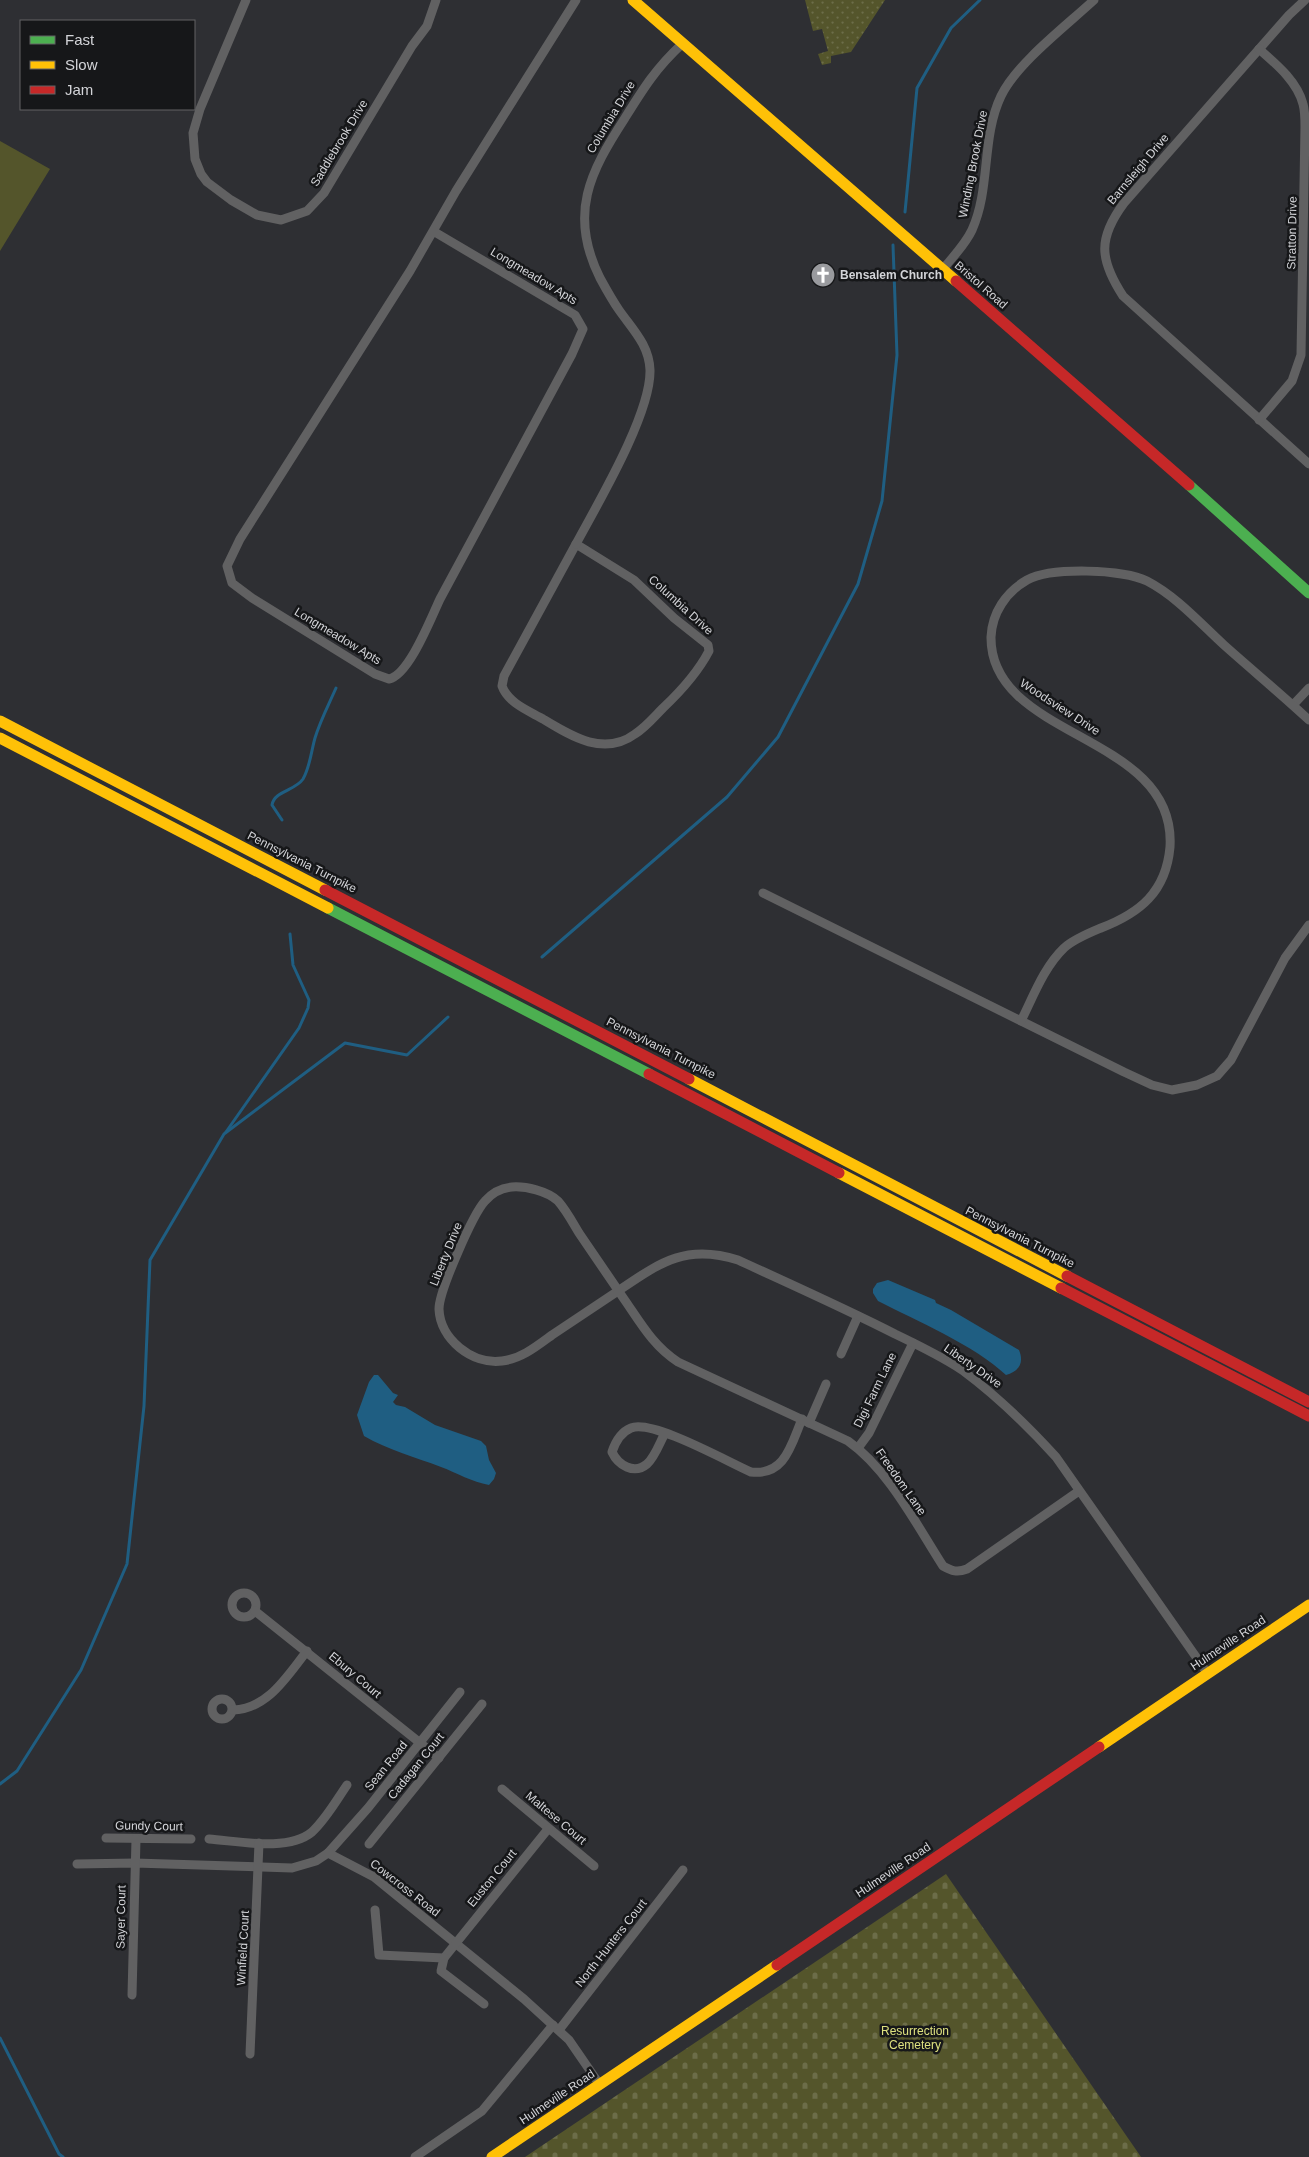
<svg xmlns="http://www.w3.org/2000/svg" width="1309" height="2157" viewBox="0 0 1309 2157" font-family="Helvetica,sans-serif">
<style>
.grass{fill:url(#grass-dots)}
.cemetery{fill:url(#cemetery-stones)}
.park{fill:#54552b}
.water{fill:#1f5e82}
.lines{fill:none;stroke-linecap:round;stroke-linejoin:round}
.stream{stroke:#1f5e82;stroke-width:3}
.street{stroke:#616162;stroke-width:9}
.fast{stroke:#4caf50;stroke-width:11}
.slow{stroke:#ffc107;stroke-width:11}
.jam{stroke:#c62828;stroke-width:11}
.labels{text-anchor:middle;stroke-width:5;stroke-linejoin:round;paint-order:stroke}
.street-label{font-size:12px;fill:#d3d4d8;stroke:#161719}
.poi-label{font-size:12px;font-weight:bold;fill:#d3d4d8;stroke:#161719;text-anchor:start}
.park-label{font-size:12px;fill:#dee17f;stroke:#161719}
</style>
<defs>
<pattern id="grass-dots" width="8" height="8" patternUnits="userSpaceOnUse" patternTransform="scale(1.25)"><rect width="8" height="8" fill="#54552b"/><path d="M2 2h.1M6 6h.1" fill="none" stroke="#6c6d49" stroke-width="1.8" stroke-linecap="round"/></pattern>
<pattern id="cemetery-stones" width="16" height="16" patternUnits="userSpaceOnUse" patternTransform="scale(1.25)"><rect width="16" height="16" fill="#54552b"/><path d="M2 7V4a2 2 0 0 1 4 0v3zM10 15v-3a2 2 0 0 1 4 0v3z" fill="#6c6d49"/></pattern>
</defs>
<rect width="100%" height="100%" fill="#2e2f33"/>
<polygon class="grass" points="805,0 885,0 851,52 831,56 831,63 822,65 818,54 828,51 822,29 813,31"/>
<polygon class="cemetery" points="946,1874 1141,2157 525,2157"/>
<polygon class="park" points="0,141 50,169 0,251"/>
<g class="water">
<path d="M 888,1280 L 935,1300 L 936,1303 L 951,1310 L 1019,1350 C 1024,1362 1020,1371 1006,1375 C 974,1345 917,1321 878,1301 L 873,1293 L 873,1289 L 877,1283 Z"/>
<path d="M 374,1375 L 378,1375 L 393,1393 L 398,1395 L 393,1402 L 396,1405 L 405,1407 L 435,1425 L 481,1441 L 486,1446 L 489,1460 L 496,1473 L 494,1479 L 489,1485 C 472,1482 457,1473 441,1467 C 415,1457 388,1450 364,1436 L 357,1415 L 369,1382 Z"/>
</g>
<g class="lines">
<g class="stream">
<polyline points="905,212 917,88 951,28 980,0"/>
<path d="M 282,820 L 272,805 C 274,791 295,791 303,779 C 310,767 311,752 315,738 C 320,721 329,704 336,688"/>
<polyline points="542,957 727,797 778,737 858,584 882,501 897,355 893,245"/>
<polyline points="226,1132 299,1028 308,1008 309,1000 293,965 290,934"/>
<polyline points="0,1784 17,1771 81,1670 127,1564 144,1406 150,1260 224,1134 345,1043 407,1055 448,1017"/>
<polyline points="0,2038 59,2154 63,2157"/>
</g>
<g class="street">
<polyline points="246,0 200,109 193,133 195,159 201,174 207,182 231,200 257,215 281,220 307,211 324,193 412,46 427,26 436,0"/>
<path d="M 1305,0 L 1289,15 L 1124,203 C 1098,238 1099,259 1123,296 L 1309,464"/>
<path d="M 1259,49 C 1276,64 1297,81 1303,104 C 1305,111 1305,119 1305,127 L 1301,355 L 1292,381 L 1259,420"/>
<path d="M 433,231 L 575,315 L 583,329 L 572,354 L 440,599 C 431,618 409,675 389,679 L 375,674 L 252,598 L 232,583 L 227,566 L 240,539 L 410,271 L 456,191 L 576,0"/>
<path d="M 942,270 C 952,258 965,245 972,230 C 991,188 981,138 1001,96 C 1017,63 1066,26 1094,0"/>
<path d="M 576,544 L 634,580 L 674,618 L 703,641 L 708,645 L 709,651 C 698,672 681,691 663,708 C 654,717 646,727 635,734 C 604,757 571,736 543,719 C 529,711 508,703 502,686 L 504,676 Z"/>
<path d="M 576,544 C 598,503 651,414 650,370 C 649,345 633,330 619,310 C 612,300 606,289 600,278 C 568,214 590,172 625,118 C 643,89 656,68 682,44"/>
<polyline points="1293,705 1309,688"/>
<polyline points="763,893 1124,1072 1152,1085 1172,1090 1197,1085 1217,1076 1231,1060 1285,958 1309,925"/>
<path d="M 1021,1021 C 1033,997 1044,967 1064,948 C 1074,939 1089,933 1101,928 C 1140,913 1166,892 1170,847 C 1177,733 990,740 991,637 C 992,613 1006,592 1027,580 C 1051,567 1123,569 1147,581 C 1176,596 1200,623 1224,645 C 1252,670 1281,694 1309,720"/>
<polyline points="841,1354 858,1316"/>
<polyline points="809,1423 826,1384"/>
<path d="M 665,1433 C 660,1442 655,1457 647,1464 C 634,1475 618,1465 612,1452 C 615,1443 621,1432 631,1428 C 652,1419 728,1462 751,1472 C 785,1476 791,1445 802,1419"/>
<polyline points="858,1448 869,1433 913,1343"/>
<path d="M 1079,1491 L 967,1569 C 957,1573 952,1571 943,1566 C 916,1524 888,1469 848,1441 L 678,1362 C 653,1346 640,1322 624,1299 C 609,1277 594,1255 579,1233 C 573,1223 566,1210 558,1201 C 547,1191 526,1186 512,1187 C 501,1188 492,1193 485,1201 C 473,1214 439,1291 439,1309 C 440,1339 472,1365 502,1361 C 521,1359 537,1346 552,1335 C 573,1321 594,1307 615,1293 C 658,1264 684,1243 738,1260 C 790,1284 844,1308 895,1334 C 918,1345 941,1356 962,1370 C 997,1396 1027,1425 1056,1457 L 1208,1674"/>
<circle cx="244" cy="1605" r="12"/>
<polyline points="255,1611 439,1758"/>
<circle cx="222" cy="1709" r="10"/>
<path d="M 233,1710 C 268,1709 287,1676 307,1651"/>
<polyline points="502,1789 594,1866"/>
<polyline points="106,1838 191,1839"/>
<path d="M 209,1839 C 238,1841 288,1852 312,1832 C 326,1819 336,1801 347,1785"/>
<polyline points="369,1844 482,1704"/>
<polyline points="328,1853 368,1808 460,1692"/>
<polyline points="77,1864 135,1863 292,1868 316,1861 328,1853 374,1877 524,1999 569,2040 600,2085"/>
<polyline points="375,1910 379,1955 444,1958 548,1829"/>
<polyline points="444,1958 441,1971 484,2004"/>
<polyline points="132,1995 136,1839"/>
<polyline points="559,2030 683,1870"/>
<polyline points="250,2054 259,1843"/>
<polyline points="415,2157 482,2111 553,2025"/>
</g>
<g class="fast">
<polyline points="1189,485 1309,593"/>
<polyline points="328,908 649,1074"/>
</g>
<g class="slow">
<polyline points="633,0 956,281"/>
<polyline points="0,721 325,890"/>
<polyline points="0,738 328,908"/>
<polyline points="689,1079 1067,1276"/>
<polyline points="839,1173 1061,1288"/>
<polyline points="1099,1747 1309,1605"/>
<polyline points="492,2157 777,1965"/>
</g>
<g class="jam">
<polyline points="956,281 1189,485"/>
<polyline points="325,890 689,1079"/>
<polyline points="649,1074 839,1173"/>
<polyline points="1067,1276 1309,1402"/>
<polyline points="1061,1288 1309,1416"/>
<polyline points="777,1965 1099,1747"/>
</g>
</g>
<defs>
<symbol id="church-disc" viewBox="-11 -11 22 22"><circle r="9.5" fill="#999a9e" stroke="#161719"/><path d="M-1.2-6h2.4v3.5h3.3v2.4h-3.3V6h-2.4V-.1h-3.3v-2.4h3.3Z" fill="#fff"/></symbol>
</defs>
<g fill-rule="evenodd">
<use href="#church-disc" x="809" y="261" width="28" height="28"/>
</g>
<g class="labels">
<g class="street-label">
<text transform="translate(611 117) rotate(-59)" y="4">Columbia Drive</text>
<text transform="translate(339 143) rotate(-59)" y="4">Saddlebrook Drive</text>
<text transform="translate(973 164) rotate(-79)" y="4">Winding Brook Drive</text>
<text transform="translate(1138 169) rotate(-50)" y="4">Barnsleigh Drive</text>
<text transform="translate(1292 233) rotate(-89)" y="4">Stratton Drive</text>
<text transform="translate(534 276) rotate(31)" y="4">Longmeadow Apts</text>
<text transform="translate(981 285) rotate(41)" y="4">Bristol Road</text>
<text transform="translate(681 605) rotate(42)" y="4">Columbia Drive</text>
<text transform="translate(338 636) rotate(31)" y="4">Longmeadow Apts</text>
<text transform="translate(1060 707) rotate(33)" y="4">Woodsview Drive</text>
<text transform="translate(302 862) rotate(27)" y="4">Pennsylvania Turnpike</text>
<text transform="translate(661 1048) rotate(27)" y="4">Pennsylvania Turnpike</text>
<text transform="translate(1020 1237) rotate(27)" y="4">Pennsylvania Turnpike</text>
<text transform="translate(446 1254) rotate(-68)" y="4">Liberty Drive</text>
<text transform="translate(973 1366) rotate(35)" y="4">Liberty Drive</text>
<text transform="translate(875 1390) rotate(-64)" y="4">Digi Farm Lane</text>
<text transform="translate(901 1482) rotate(55)" y="4">Freedom Lane</text>
<text transform="translate(1228 1643) rotate(-34)" y="4">Hulmeville Road</text>
<text transform="translate(355 1675) rotate(40)" y="4">Ebury Court</text>
<text transform="translate(386 1766) rotate(-51)" y="4">Sean Road</text>
<text transform="translate(416 1766) rotate(-51)" y="4">Cadagan Court</text>
<text transform="translate(556 1818) rotate(40)" y="4">Maltese Court</text>
<text transform="translate(149 1826) rotate(1)" y="4">Gundy Court</text>
<text transform="translate(893 1870) rotate(-34)" y="4">Hulmeville Road</text>
<text transform="translate(492 1878) rotate(-51)" y="4">Euston Court</text>
<text transform="translate(405 1888) rotate(38)" y="4">Cowcross Road</text>
<text transform="translate(121 1917) rotate(-89)" y="4">Sayer Court</text>
<text transform="translate(611 1943) rotate(-52)" y="4">North Hunters Court</text>
<text transform="translate(243 1948) rotate(-87)" y="4">Winfield Court</text>
<text transform="translate(557 2097) rotate(-34)" y="4">Hulmeville Road</text>
</g>
<g class="poi-label">
<text x="840" y="279">Bensalem Church</text>
</g>
<g class="park-label">
<text x="915" y="2035">Resurrection<tspan x="915" dy="14">Cemetery</tspan></text>
</g>
</g>
<rect x="20" y="20" width="175" height="90" fill="#161719" stroke="#626365"/>
<rect x="30" y="36" width="25" height="8" fill="#4caf50" stroke="#626365"/>
<text x="65" y="45" font-size="15" fill="#d3d4d8">Fast</text>
<rect x="30" y="61" width="25" height="8" fill="#ffc107" stroke="#626365"/>
<text x="65" y="70" font-size="15" fill="#d3d4d8">Slow</text>
<rect x="30" y="86" width="25" height="8" fill="#c62828" stroke="#626365"/>
<text x="65" y="95" font-size="15" fill="#d3d4d8">Jam</text>
</svg>
